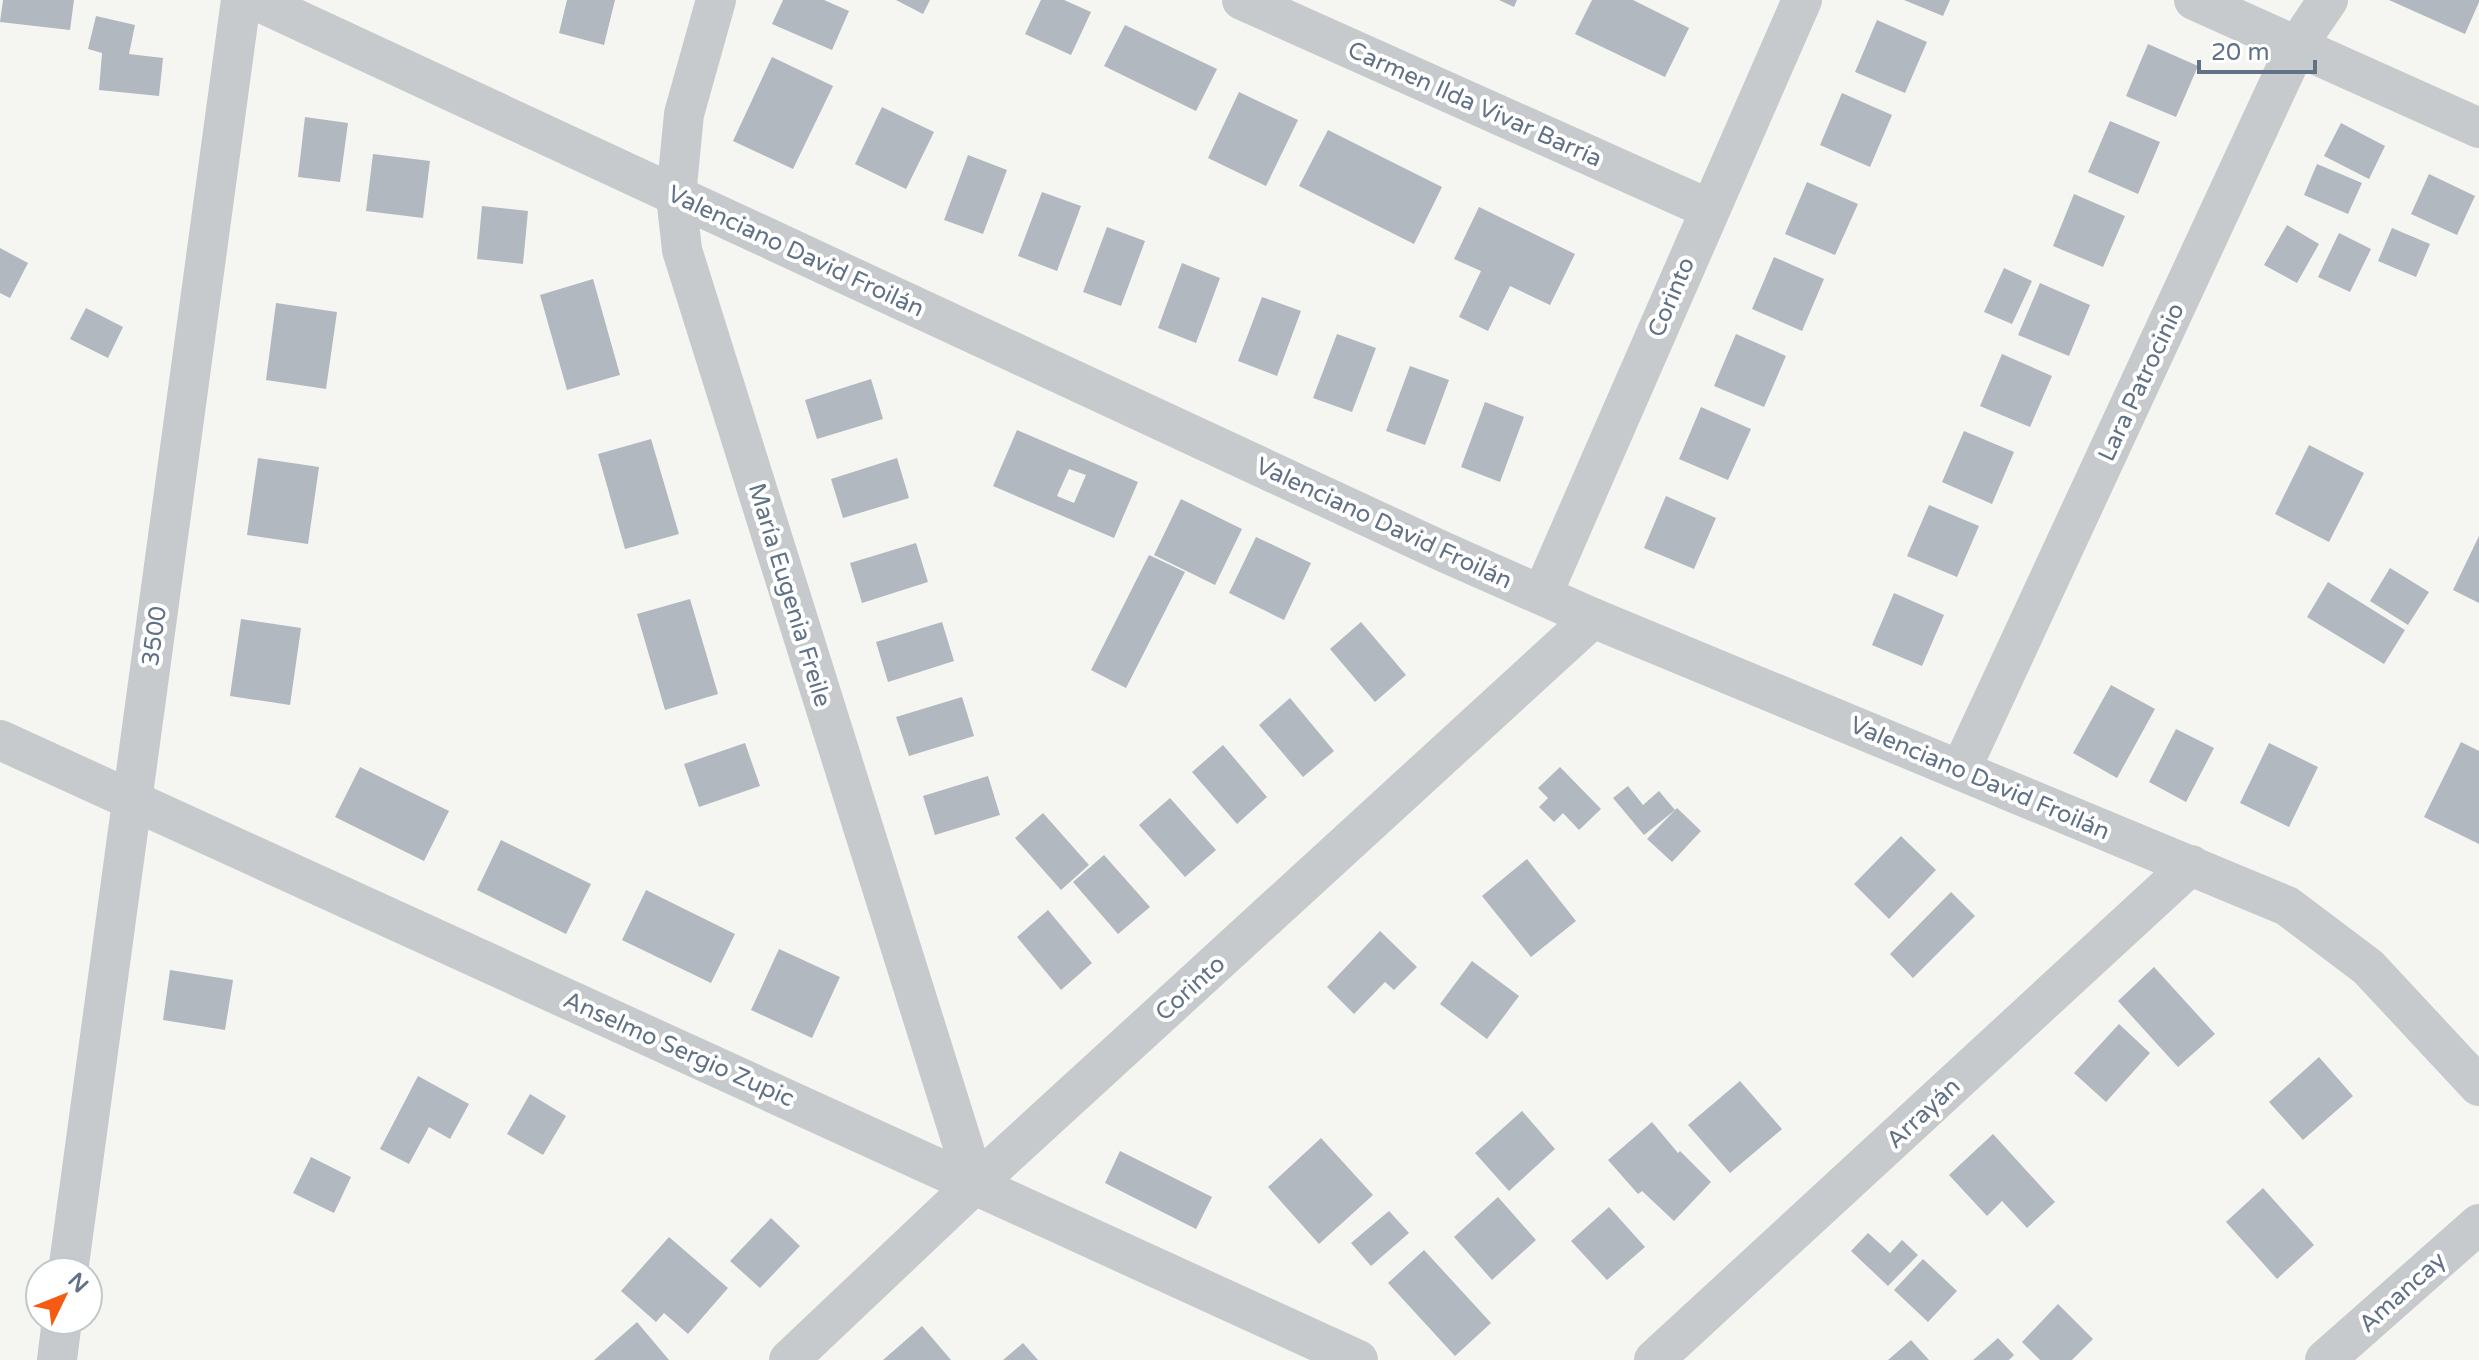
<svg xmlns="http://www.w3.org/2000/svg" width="2479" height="1360" viewBox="0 0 2479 1360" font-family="'Varela Round',sans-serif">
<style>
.building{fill:#b1b8bf;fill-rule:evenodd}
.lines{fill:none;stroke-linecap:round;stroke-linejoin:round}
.minor{stroke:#c7cacd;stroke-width:40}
.labels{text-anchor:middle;stroke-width:8;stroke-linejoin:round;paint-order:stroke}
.street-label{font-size:24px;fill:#617286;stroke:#fff}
</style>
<rect width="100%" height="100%" fill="#f5f6f1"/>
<g class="building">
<polygon points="3,0 74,0 70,30 0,22"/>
<polygon points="567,0 615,0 604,45 559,33"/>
<polygon points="783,0 824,0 849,11 832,50 772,24"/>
<polygon points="896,0 930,0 923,14"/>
<polygon points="1041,0 1064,0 1091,12 1071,55 1025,34"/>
<polygon points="1499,0 1517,0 1514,7"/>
<polygon points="1592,0 1633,0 1689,28 1665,77 1575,34"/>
<polygon points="1904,0 1950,0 1943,16"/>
<polygon points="2389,0 2479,0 2479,2 2465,34"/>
<polygon points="96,16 135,25 129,54 163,58 159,96 99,90 102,53 88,49"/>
<polygon points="1877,20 1927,42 1905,93 1855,72"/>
<polygon points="1125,25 1217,69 1196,111 1104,66"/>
<polygon points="2148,44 2198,66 2176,117 2126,96"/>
<polygon points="772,57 833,86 793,169 733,141"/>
<polygon points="1239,92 1298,120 1266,186 1208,158"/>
<polygon points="1842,93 1892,115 1870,167 1820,145"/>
<polygon points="882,107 934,132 906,189 855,164"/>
<polygon points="305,117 348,123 340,182 298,177"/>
<polygon points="2110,121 2160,142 2138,194 2088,172"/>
<polygon points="2341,123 2385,146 2369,179 2324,156"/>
<polygon points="1328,130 1442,187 1414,244 1299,186"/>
<polygon points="373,154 430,161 423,218 366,211"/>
<polygon points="968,155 1007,170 983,234 944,220"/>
<polygon points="2317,164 2362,183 2348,214 2304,195"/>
<polygon points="2429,174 2475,196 2457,235 2411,214"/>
<polygon points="1807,182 1858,204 1835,255 1785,234"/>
<polygon points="1042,192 1081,206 1057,271 1018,256"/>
<polygon points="2074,194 2125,216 2103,267 2053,246"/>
<polygon points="482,206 528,211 523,264 477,259"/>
<polygon points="1479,207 1575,254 1550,305 1510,286 1488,331 1459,317 1481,271 1454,259"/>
<polygon points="2287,225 2319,244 2297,283 2264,265"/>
<polygon points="1107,227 1145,241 1121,306 1083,292"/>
<polygon points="2392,228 2430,244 2416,277 2378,261"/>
<polygon points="2339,233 2371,249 2350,292 2318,277"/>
<polygon points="0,248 28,263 10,298 0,293"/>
<polygon points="1774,257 1824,279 1802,331 1752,309"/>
<polygon points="1182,263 1220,278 1196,343 1158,328"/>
<polygon points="2004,268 2032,281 2012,324 1984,312"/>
<polygon points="593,279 620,375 567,390 540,295"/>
<polygon points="2040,283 2090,305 2069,356 2018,335"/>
<polygon points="1262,297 1301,311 1277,376 1238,361"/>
<polygon points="276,303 337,312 326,389 266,380"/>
<polygon points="86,308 123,327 108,358 70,339"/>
<polygon points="1337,334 1376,348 1352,412 1313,398"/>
<polygon points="1736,334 1786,356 1764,407 1714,386"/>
<polygon points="2002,354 2052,376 2030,427 1980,406"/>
<polygon points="1410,366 1449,380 1425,445 1386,431"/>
<polygon points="871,379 883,419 817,439 805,400"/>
<polygon points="1485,402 1524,417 1500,482 1461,467"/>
<polygon points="1701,407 1751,429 1728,480 1679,459"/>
<path d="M 1017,430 L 1138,482 L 1114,538 L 993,486 ZM 1069,469 L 1086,475 L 1074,503 L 1057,496 Z"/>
<polygon points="1964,431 2014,452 1992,504 1942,482"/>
<polygon points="651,439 679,534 625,549 598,454"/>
<polygon points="2309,445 2364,473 2329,542 2275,514"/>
<polygon points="258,458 319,467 308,544 247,535"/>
<polygon points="897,458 909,498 843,518 831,479"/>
<polygon points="1666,496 1716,518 1694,569 1644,548"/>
<polygon points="1181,499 1242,529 1215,585 1154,555"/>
<polygon points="1929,505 1979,526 1957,577 1907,556"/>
<polygon points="2479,536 2479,603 2453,590"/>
<polygon points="1256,537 1311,563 1284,620 1229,593"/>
<polygon points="916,543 928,582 862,603 850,563"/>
<polygon points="1149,555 1185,572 1126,688 1091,670"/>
<polygon points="2390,568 2429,592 2408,625 2370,601"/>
<polygon points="2328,582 2405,630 2384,664 2307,617"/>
<polygon points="1894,593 1944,615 1922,666 1872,645"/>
<polygon points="690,599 718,694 665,710 637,614"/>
<polygon points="241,619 301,628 290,705 230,696"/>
<polygon points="942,622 954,661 888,682 876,642"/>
<polygon points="1361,622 1406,675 1375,702 1330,649"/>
<polygon points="2111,685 2155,709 2117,778 2073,753"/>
<polygon points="962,697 974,736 909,756 896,717"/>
<polygon points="1290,698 1334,751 1303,777 1259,725"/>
<polygon points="2176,729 2214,748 2186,802 2149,782"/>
<polygon points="2461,742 2479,751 2479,844 2424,817"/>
<polygon points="745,743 760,786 699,807 684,764"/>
<polygon points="2269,743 2318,767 2289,827 2240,803"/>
<polygon points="1223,745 1267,797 1237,824 1192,772"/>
<polygon points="360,767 449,811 424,861 335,817"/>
<polygon points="1560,767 1601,809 1579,830 1563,813 1554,822 1539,807 1548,798 1538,788"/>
<polygon points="988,776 1000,815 935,835 923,796"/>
<polygon points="1628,786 1643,805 1659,791 1675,810 1644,835 1613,798"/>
<polygon points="1170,798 1216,850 1185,877 1139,825"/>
<polygon points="1677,808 1701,831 1672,862 1647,839"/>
<polygon points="1043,813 1089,865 1061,890 1015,838"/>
<polygon points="1901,836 1936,870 1889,919 1854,884"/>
<polygon points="501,840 591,884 566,934 477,890"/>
<polygon points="1104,855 1150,907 1118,934 1073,882"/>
<polygon points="1527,859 1576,921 1531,957 1482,896"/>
<polygon points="646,890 735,934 711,983 622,940"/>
<polygon points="1951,892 1975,916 1913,978 1890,954"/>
<polygon points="1048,910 1092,963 1061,990 1017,937"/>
<polygon points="1380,931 1417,967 1394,990 1385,982 1354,1014 1327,987"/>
<polygon points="779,949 840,977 812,1038 751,1010"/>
<polygon points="1472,961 1519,996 1487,1039 1440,1004"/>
<polygon points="2154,967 2215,1034 2178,1067 2118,1001"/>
<polygon points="170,970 233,980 225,1030 163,1020"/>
<polygon points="2119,1024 2150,1053 2106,1102 2074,1073"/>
<polygon points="2319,1057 2353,1096 2303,1140 2269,1102"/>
<polygon points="418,1076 469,1104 450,1139 429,1127 409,1164 380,1149"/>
<polygon points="1740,1081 1782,1129 1730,1173 1688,1125"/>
<polygon points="530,1094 566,1116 543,1155 507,1134"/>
<polygon points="1522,1111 1555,1149 1509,1191 1475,1153"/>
<polygon points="1652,1122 1678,1153 1680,1151 1711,1182 1674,1221 1642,1191 1638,1194 1608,1160"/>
<polygon points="1993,1134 2055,1202 2027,1228 2002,1201 1987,1216 1949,1175"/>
<polygon points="1321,1138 1373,1195 1319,1244 1268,1187"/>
<polygon points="1120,1151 1212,1197 1196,1229 1105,1183"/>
<polygon points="311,1157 351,1177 334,1213 293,1193"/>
<polygon points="2263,1188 2314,1245 2277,1279 2226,1222"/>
<polygon points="1498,1197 1536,1240 1492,1280 1454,1237"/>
<polygon points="1609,1207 1645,1247 1607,1280 1571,1241"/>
<polygon points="1389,1211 1409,1233 1371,1266 1351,1243"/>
<polygon points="771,1218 800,1246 760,1288 730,1261"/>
<polygon points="1868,1233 1890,1253 1902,1240 1918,1255 1888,1286 1851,1251"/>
<polygon points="669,1237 728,1288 688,1334 664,1313 656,1322 621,1291"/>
<polygon points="1424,1250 1491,1323 1455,1356 1388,1283"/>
<polygon points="1923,1259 1957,1291 1928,1322 1894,1290"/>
<polygon points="2058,1304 2093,1339 2072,1360 2040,1360 2022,1342"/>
<polygon points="637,1322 669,1360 594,1360"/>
<polygon points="922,1326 951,1360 883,1360"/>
<polygon points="1998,1338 2014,1355 2009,1360 1973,1360"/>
<polygon points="1911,1340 1929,1360 1888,1360"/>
<polygon points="1023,1343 1038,1360 1003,1360"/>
</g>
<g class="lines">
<g class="minor">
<polyline points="255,0 1444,552 1593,618 2287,906 2368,967 2479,1086"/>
<polyline points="716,0 684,114 676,196 682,250 975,1184"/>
<polyline points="1242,0 1709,209"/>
<polyline points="2194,0 2479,128"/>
<polyline points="1542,595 1802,0"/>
<polyline points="0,740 1358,1360"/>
<polyline points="1961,769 2296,47 2328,0"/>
<polyline points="68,1272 241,0"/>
<polyline points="57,1360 62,1320"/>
<polyline points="789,1360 975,1184 1593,618"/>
<polyline points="1654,1360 2191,865"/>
<polyline points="2325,1360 2479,1224"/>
</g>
</g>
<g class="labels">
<g class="street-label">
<text transform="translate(1475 104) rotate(24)" y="8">Carmen Ilda Vivar Barría</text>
<text transform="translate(796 251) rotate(25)" y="8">Valenciano David Froilán</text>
<text transform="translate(1671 297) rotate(-67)" y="8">Corinto</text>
<text transform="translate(2141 382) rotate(-65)" y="8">Lara Patrocinio</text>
<text transform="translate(1384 523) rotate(25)" y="8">Valenciano David Froilán</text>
<text transform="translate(790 595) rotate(73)" y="8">María Eugenia Freile</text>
<text transform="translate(154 636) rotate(-82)" y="8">3500</text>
<text transform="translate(1980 778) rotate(23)" y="8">Valenciano David Froilán</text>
<text transform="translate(1190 988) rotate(-42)" y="8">Corinto</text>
<text transform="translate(679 1049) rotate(24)" y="8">Anselmo Sergio Zupic</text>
<text transform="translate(1923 1113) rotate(-43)" y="8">Arrayán</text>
<text transform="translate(2402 1292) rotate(-42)" y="8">Amancay</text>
</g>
</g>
<g transform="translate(64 1296) rotate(47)"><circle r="38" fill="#ffffff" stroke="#c0c7cf" stroke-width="2"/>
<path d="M0-6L14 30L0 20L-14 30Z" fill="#f55b12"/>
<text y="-12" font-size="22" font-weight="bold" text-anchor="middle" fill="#617286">N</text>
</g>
<path d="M2199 60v12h116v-12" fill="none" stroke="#617286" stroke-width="4"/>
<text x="2211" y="60" font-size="24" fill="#617286" stroke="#ffffff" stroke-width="6" paint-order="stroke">20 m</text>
</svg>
